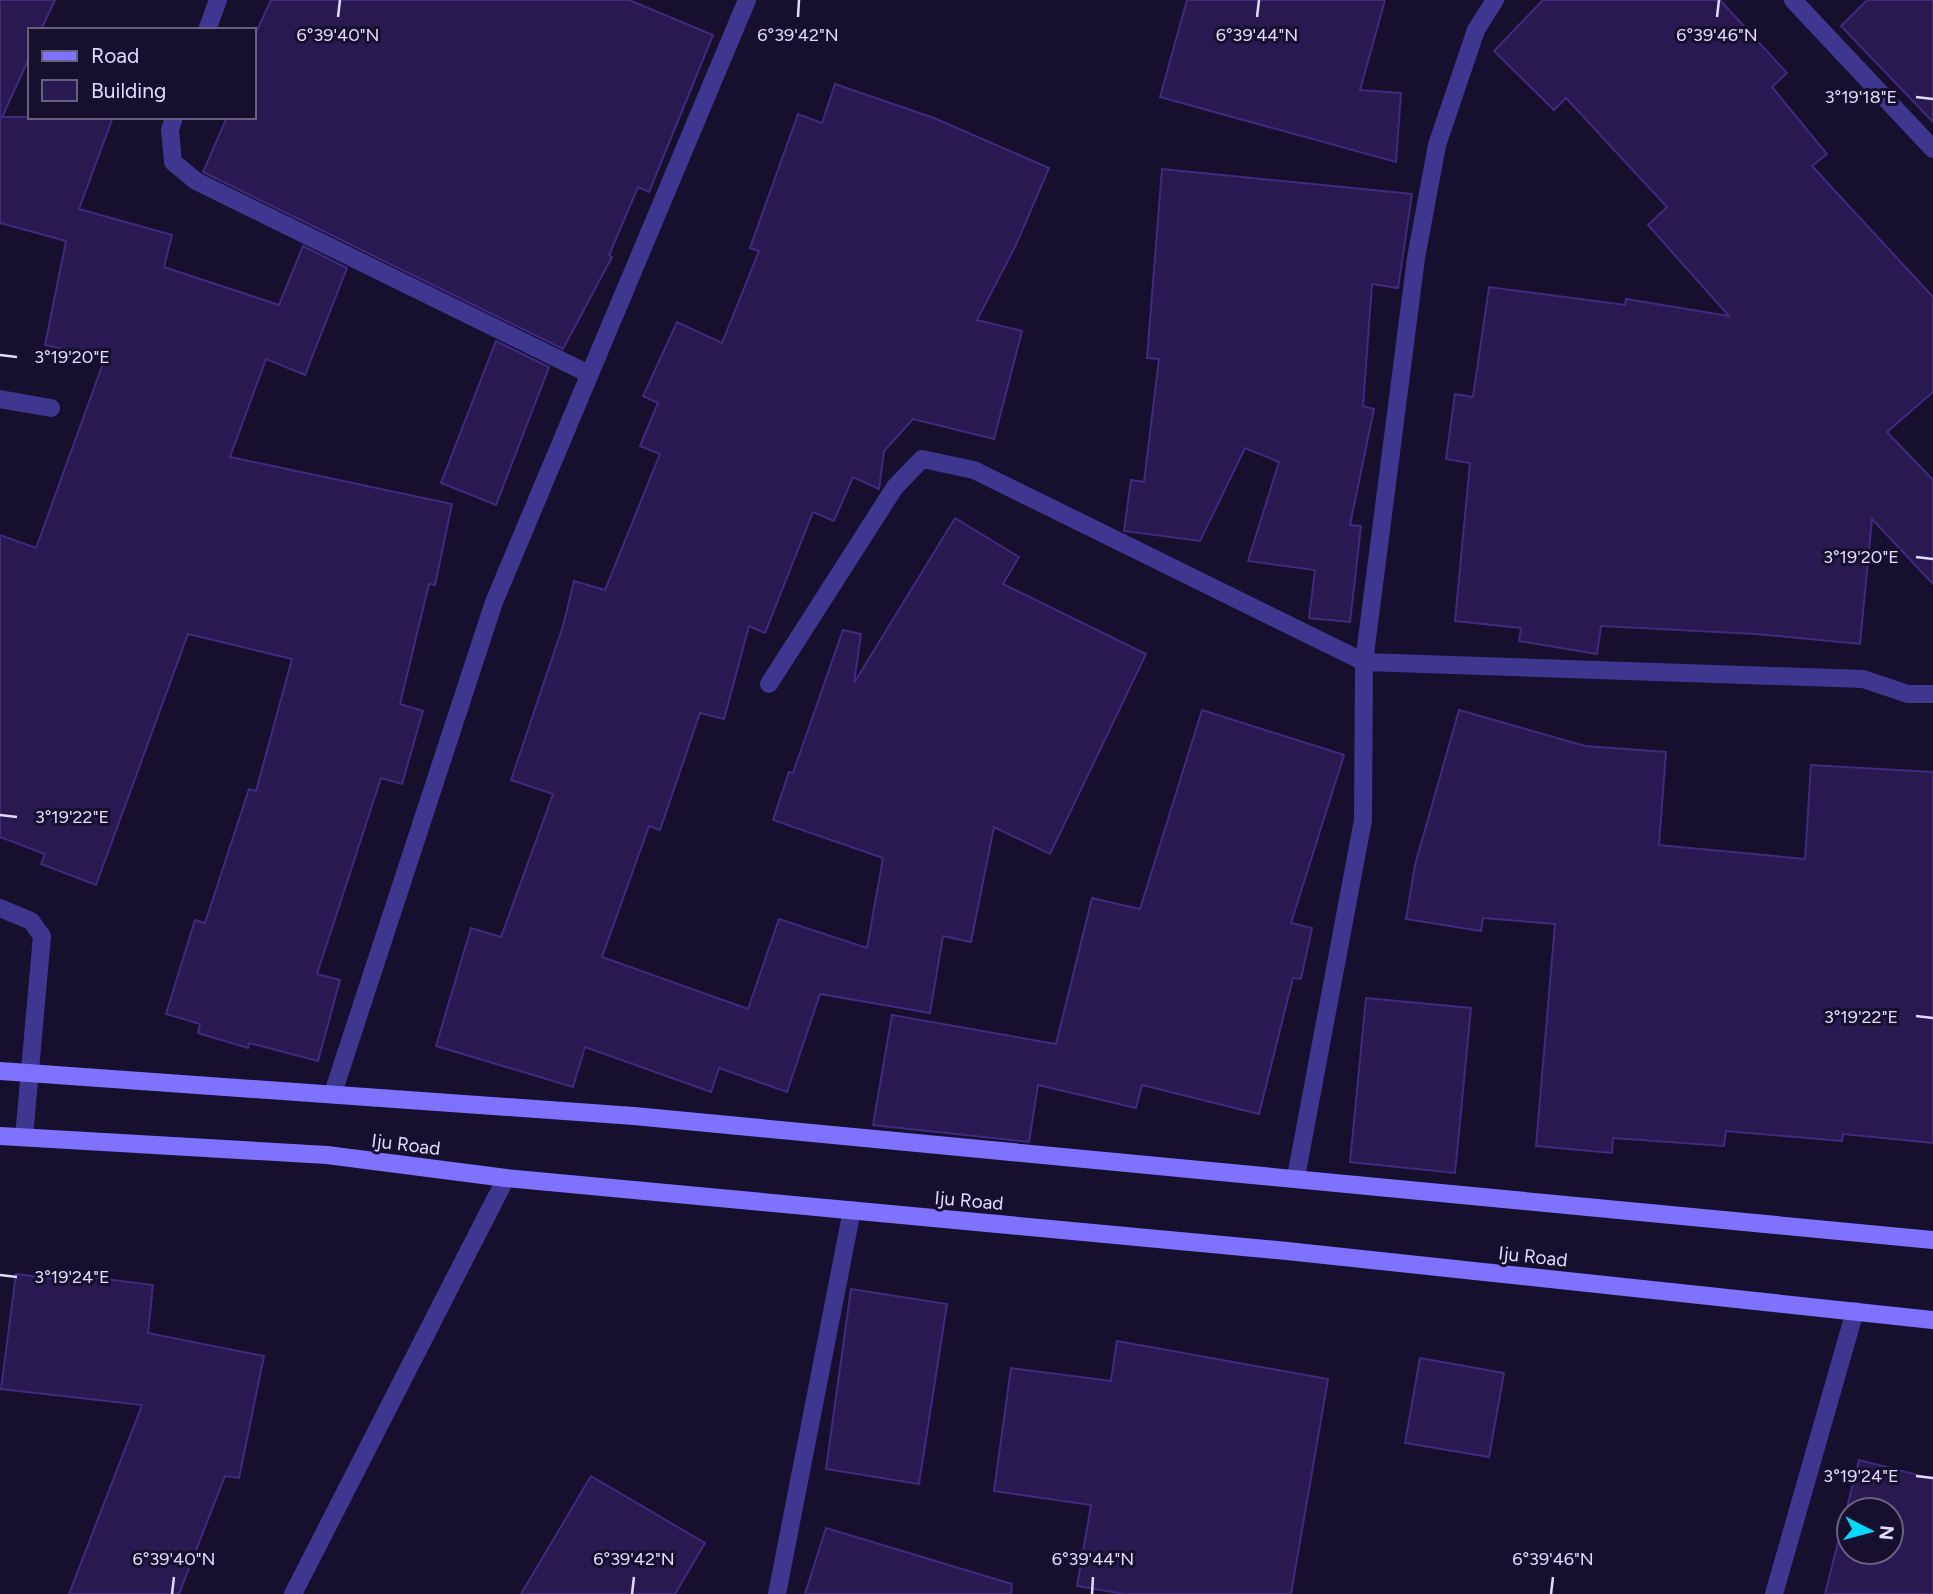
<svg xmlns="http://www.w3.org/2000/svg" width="1933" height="1594" viewBox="0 0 1933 1594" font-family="Figtree,sans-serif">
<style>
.building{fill:#281950;stroke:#3f2a7e;stroke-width:2;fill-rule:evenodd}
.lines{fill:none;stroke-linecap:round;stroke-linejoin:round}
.service{stroke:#3f3690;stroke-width:18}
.minor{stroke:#3f3690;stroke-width:18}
.secondary{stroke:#7e72ff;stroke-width:18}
.ticks{fill:none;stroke:#e1dbff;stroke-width:2.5}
.labels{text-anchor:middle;stroke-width:6;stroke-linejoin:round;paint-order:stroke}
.street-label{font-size:19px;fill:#e1dbff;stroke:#160f2d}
.ticks-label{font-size:18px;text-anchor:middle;fill:#e1dbff;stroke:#160f2d;stroke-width:6;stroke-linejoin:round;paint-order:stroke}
</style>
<rect width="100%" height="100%" fill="#160f2d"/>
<g class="building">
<polygon points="0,0 55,0 41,30 30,30 30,56 2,117 113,117 79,209 172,235 164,267 279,305 303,246 347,268 305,375 266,359 230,457 452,504 435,585 429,584 400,704 423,711 402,784 381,778 317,974 340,980 318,1061 249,1043 248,1048 198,1033 200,1024 166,1014 195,920 205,923 249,789 256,791 292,659 188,634 96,885 41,864 45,854 0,837 0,535 36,548 105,358 45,345 66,241 0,223"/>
<polygon points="271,0 629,0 713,35 649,192 638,187 609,255 612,257 563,349 203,172 227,117 254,117 254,37"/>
<polygon points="1187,0 1385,0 1360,90 1401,93 1396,162 1160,97"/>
<polygon points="1543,0 1720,0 1787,73 1772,87 1827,154 1812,166 1933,297 1933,392 1887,432 1933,480 1933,584 1872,519 1860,644 1756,634 1601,626 1597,654 1519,641 1521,628 1455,621 1470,463 1446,459 1455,394 1473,397 1489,287 1625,305 1626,299 1729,316 1648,225 1667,207 1566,98 1554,110 1494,51"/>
<polygon points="1867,0 1933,0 1933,122 1841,26"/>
<polygon points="835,84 934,118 1049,168 1015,247 977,320 1022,331 994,439 913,419 884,451 879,489 853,477 834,521 813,512 765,633 749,626 724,719 700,713 660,830 649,826 602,957 748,1009 779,919 867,948 883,858 773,820 789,772 793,773 843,630 861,634 854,683 955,518 1019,557 1003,584 1146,654 1050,854 994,827 971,942 943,936 930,1013 820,994 787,1092 719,1068 711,1092 585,1047 573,1087 436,1046 471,928 501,937 553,794 511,780 563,626 574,581 605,590 660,454 640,446 658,403 643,396 677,322 722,343 759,251 750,248 798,114 822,123"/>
<polygon points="1162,169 1412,194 1398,288 1372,284 1363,406 1374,409 1350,525 1361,526 1350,622 1309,618 1315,570 1248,561 1279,462 1245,448 1200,541 1124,531 1131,480 1144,482 1159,359 1147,358"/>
<polygon points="496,341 549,367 496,505 441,483"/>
<polygon points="1202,710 1344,755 1291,923 1312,928 1301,979 1293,978 1259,1114 1142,1085 1136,1108 1038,1085 1029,1142 873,1125 892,1015 1056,1044 1092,898 1140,909"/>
<polygon points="1459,710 1585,746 1666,752 1659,845 1805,859 1811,765 1933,772 1933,1143 1843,1134 1842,1141 1726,1131 1724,1146 1613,1138 1612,1153 1536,1146 1555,924 1483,918 1481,931 1406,919 1415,865"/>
<polygon points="1366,998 1471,1008 1455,1173 1350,1162"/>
<polygon points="16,1274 81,1282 81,1276 153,1285 148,1333 264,1356 239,1478 225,1476 179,1594 69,1594 142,1405 1,1389"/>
<polygon points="851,1289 947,1304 919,1484 826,1469"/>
<polygon points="1117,1341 1328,1379 1291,1594 1124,1594 1077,1586 1091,1505 994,1491 1011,1368 1111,1381"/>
<polygon points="1420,1358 1504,1373 1489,1457 1405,1443"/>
<path d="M 1859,1460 L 1933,1479 L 1933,1594 L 1825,1594 ZM 1849,1510 L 1891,1510 L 1891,1552 L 1849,1552 Z"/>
<polygon points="591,1476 705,1543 675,1594 521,1594"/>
<polygon points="826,1528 1012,1584 1011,1594 805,1594"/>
</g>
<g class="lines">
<g class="service">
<polyline points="0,399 51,408"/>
<polyline points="0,908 31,921 42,936 24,1137"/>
<polyline points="777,1594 852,1210"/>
<polyline points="1774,1594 1855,1311"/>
</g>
<g class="minor">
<polyline points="1793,0 1933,149"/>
<polyline points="207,30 218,0"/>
<polyline points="174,117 170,130 173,162 196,181 589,374"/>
<polyline points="769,684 895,487 922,459 974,470 1364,662 1863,679 1908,694 1933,694"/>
<polyline points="333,1093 494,602 747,0"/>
<polyline points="1296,1177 1363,820 1364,662 1416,258 1437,145 1476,30 1495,0"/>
<polyline points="293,1594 506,1178"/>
</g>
<g class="secondary">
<polyline points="0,1071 634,1116 1933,1240"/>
<polyline points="0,1136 327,1155 506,1178 1287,1251 1933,1320"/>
</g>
</g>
<path class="ticks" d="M 338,17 L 340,0M 798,17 L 799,0M 1257,17 L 1259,0M 1717,17 L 1719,0M 1916,97 L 1933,99M 0,355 L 17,357M 1916,557 L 1933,559M 0,815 L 17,817M 1916,1016 L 1933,1018M 0,1275 L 17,1277M 1916,1476 L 1933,1478M 172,1594 L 174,1577M 632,1594 L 634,1577M 1092,1594 L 1093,1577M 1551,1594 L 1553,1577"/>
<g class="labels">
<g class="street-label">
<text transform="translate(406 1144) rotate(7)" y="7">Iju Road</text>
<text transform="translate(969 1200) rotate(5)" y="7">Iju Road</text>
<text transform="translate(1533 1256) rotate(6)" y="7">Iju Road</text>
</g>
</g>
<g class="ticks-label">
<text x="338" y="41">6°39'40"N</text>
<text x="798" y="41">6°39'42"N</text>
<text x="1257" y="41">6°39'44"N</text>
<text x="1717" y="41">6°39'46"N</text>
<text x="1861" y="103">3°19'18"E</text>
<text x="72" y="363">3°19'20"E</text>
<text x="1861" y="563">3°19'20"E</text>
<text x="72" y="823">3°19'22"E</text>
<text x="1861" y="1023">3°19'22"E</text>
<text x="72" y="1283">3°19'24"E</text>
<text x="1861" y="1482">3°19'24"E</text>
<text x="174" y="1565">6°39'40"N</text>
<text x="634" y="1565">6°39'42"N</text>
<text x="1093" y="1565">6°39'44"N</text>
<text x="1553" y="1565">6°39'46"N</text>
</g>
<rect x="28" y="28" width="228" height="91" fill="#160f2d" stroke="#676181" stroke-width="2"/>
<rect x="42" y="51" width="35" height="10" fill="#7e72ff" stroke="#676181" stroke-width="2"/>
<text x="91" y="63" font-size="21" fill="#e1dbff">Road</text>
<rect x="42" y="80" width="35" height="21" fill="#281950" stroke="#676181" stroke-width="2"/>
<text x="91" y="98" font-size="21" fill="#e1dbff">Building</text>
<g transform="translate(1870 1531) rotate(96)"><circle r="33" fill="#160f2d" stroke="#676181" stroke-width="2"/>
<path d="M0-5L12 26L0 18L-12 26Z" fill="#07d8ff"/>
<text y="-10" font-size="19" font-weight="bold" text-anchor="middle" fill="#e1dbff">N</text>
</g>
</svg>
